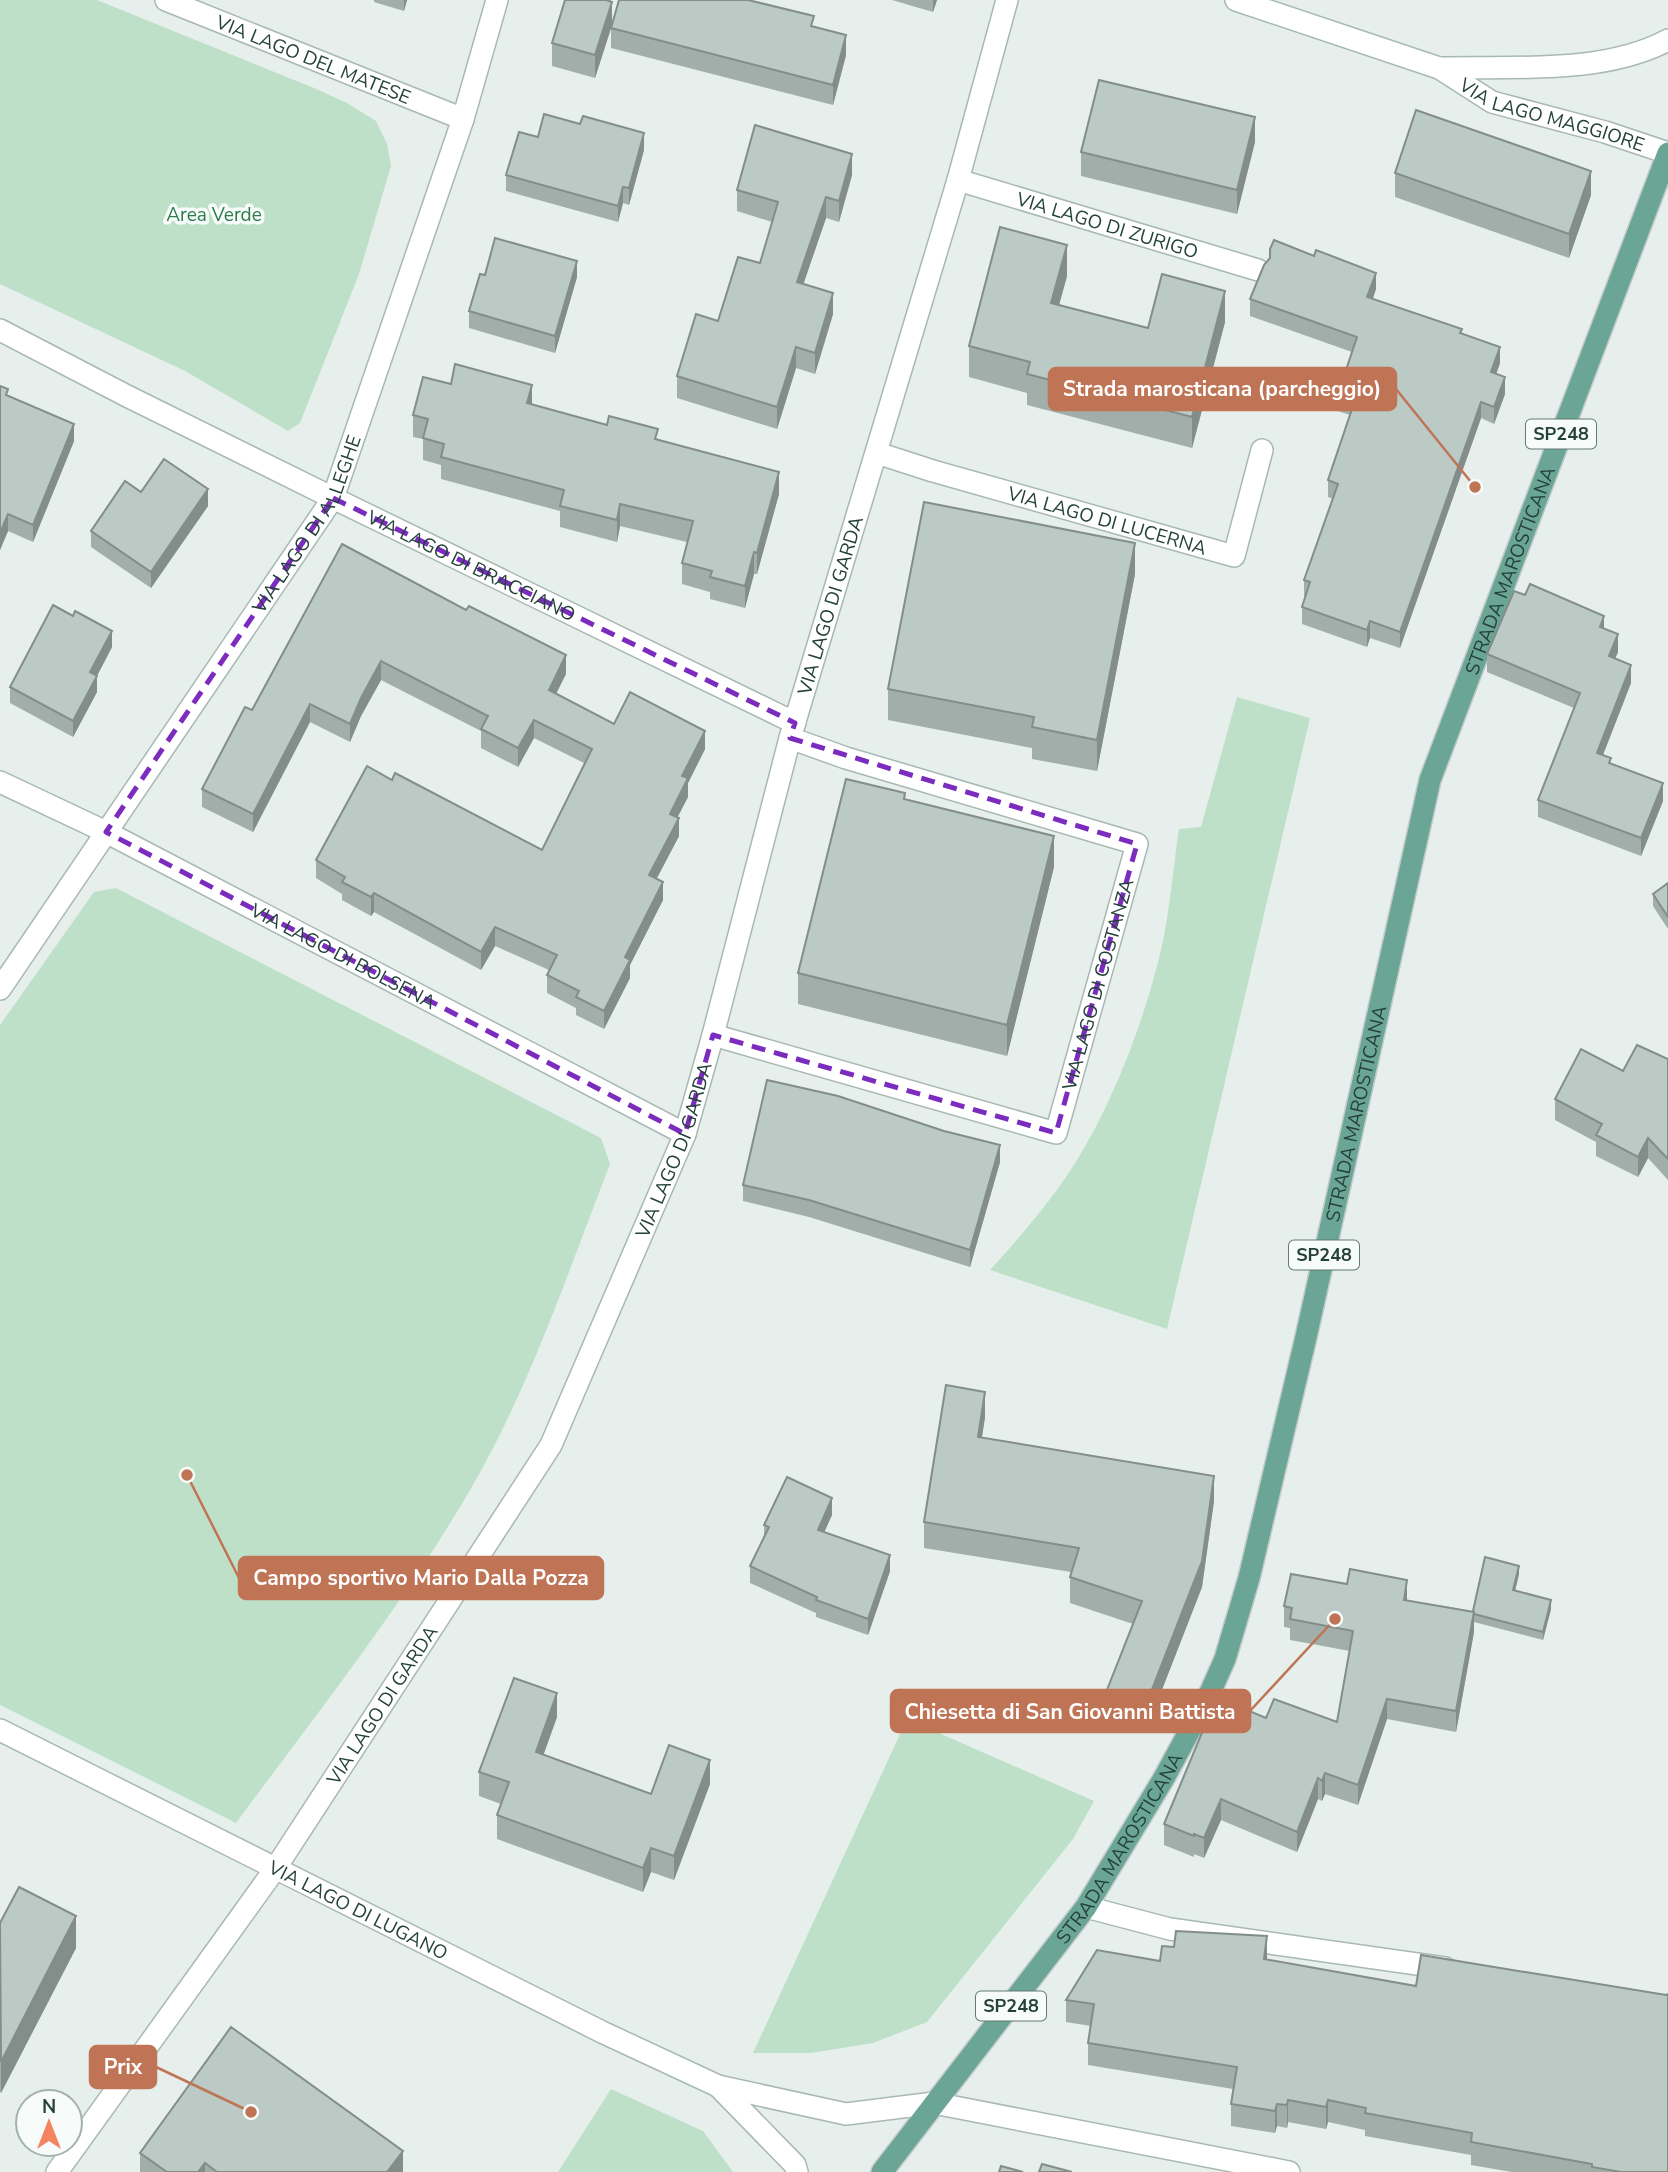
<svg xmlns="http://www.w3.org/2000/svg" width="1668" height="2172" viewBox="0 0 1668 2172" font-family="'Nunito Sans',sans-serif">
<style>
.green{fill:#bfe0c8}
.lines{fill:none;stroke-linecap:round;stroke-linejoin:round}
.minor-casing{stroke:#a8b8b2;stroke-width:24}
.major-casing{stroke:#c2cac8;stroke-width:24}
.minor{stroke:#fff;stroke-width:21}
.major{stroke:#6aa596;stroke-width:21}
.wall{fill:#a1aea9}
.shaded-wall{fill:#838d89}
.building{fill:#bbcac4;stroke:#838d89;stroke-width:2}
.marked{fill:none;stroke:#7b2cbf;stroke-width:5;stroke-dasharray:14 9;stroke-linejoin:round}
.labels{text-anchor:middle;stroke-width:7;stroke-linejoin:round;paint-order:stroke}
.shield{fill:#f7fbf9;stroke:#637a73;stroke-width:2}
.shield-label{font-size:18px;font-weight:bold;fill:#24423a}
.street-label{font-size:19px;fill:#24423a;stroke:#f7fbf9}
.park-label{font-size:19px;fill:#2d7a4b;stroke:#f7fbf9}
.leader{fill:none;stroke:#c07456;stroke-width:2.5}
.callout-dot{fill:#c07456;stroke:#f7fbf9;stroke-width:2.5}
.callout{fill:#c07456;stroke:#c07456;stroke-width:2.5}
.callout-label{font-size:21px;text-anchor:middle;font-weight:bold;fill:#fff}
</style>
<rect width="100%" height="100%" fill="#e6efeb"/>
<g class="green">
<polygon points="0,0 97,0 314,88 347,103 376,121 387,144 391,166 359,274 300,423 288,431 185,371 0,284"/>
<path d="M 1237,697 L 1310,718 L 1167,1329 L 990,1270 C 1018,1239 1047,1206 1070,1171 C 1111,1109 1144,1022 1161,950 C 1170,911 1173,869 1179,829 L 1201,827 Z"/>
<path d="M 116,888 L 601,1138 L 610,1164 C 568,1272 531,1384 473,1485 C 404,1604 318,1712 236,1823 L 0,1705 L 0,1025 L 94,892 Z"/>
<polygon points="907,1719 1094,1801 1073,1839 927,2022 873,2043 811,2053 753,2053"/>
<polygon points="611,2089 703,2131 733,2172 558,2172"/>
</g>
<g class="lines">
<defs>
<g id="minor">
<path id="s1" d="M 166,0 L 463,119"/>
<path id="s2" d="M 1236,0 L 1439,68 L 1492,102 L 1605,132 L 1668,153"/>
<path d="M 1439,68 C 1512,66 1602,75 1668,40"/>
<path id="s3" d="M 958,180 L 1258,270"/>
<path id="s4" d="M 0,330 L 127,396 L 333,498 L 795,723"/>
<path id="s5" d="M 877,453 L 933,471 L 1234,556 L 1262,450"/>
<path id="s6" d="M 0,782 L 106,832 L 685,1134"/>
<path id="s7" d="M 0,989 L 333,498 L 463,119 L 497,0"/>
<path id="s8" d="M 713,1035 L 1056,1133 L 1137,844 L 846,758 L 790,738"/>
<path id="s9" d="M 0,1730 L 602,2032 L 718,2086 L 846,2114 L 934,2103 L 1289,2172"/>
<polyline points="1086,1907 1170,1929 1445,1968"/>
<polyline points="718,2086 795,2165 797,2172"/>
<path id="s10" d="M 57,2172 L 275,1869 L 551,1445 L 685,1134 L 713,1035 L 790,738 L 958,180 L 1007,0"/>
</g>
<g id="major">
<path id="s11" d="M 882,2172 L 1086,1907 L 1164,1778 L 1209,1695 L 1225,1659 L 1249,1578 L 1306,1337 L 1430,780 L 1668,153"/>
</g>
</defs>
<use href="#minor" class="minor-casing"/>
<use href="#major" class="major-casing"/>
<use href="#minor" class="minor"/>
<use href="#major" class="major"/>
</g>
<g class="wall">
<polygon points="374,0 407,0 404,11 374,2"/>
<polygon points="892,0 937,0 933,12"/>
<polygon points="612,25 595,78 552,66 552,43"/>
<polygon points="814,26 846,55 833,105 611,48 611,28"/>
<polygon points="538,137 644,150 629,205 623,203 618,222 506,191 506,175"/>
<polygon points="1255,142 1237,214 1081,176 1081,152"/>
<polygon points="1395,173 1591,195 1569,258 1395,197"/>
<polygon points="852,175 839,222 826,218 803,284 833,314 815,374 796,368 777,429 677,398 677,376 760,263 772,222 737,211 737,190"/>
<polygon points="485,275 577,277 555,353 469,328 469,311"/>
<polygon points="1067,276 1059,305 1148,328 1225,322 1192,448 1027,405 1027,393 969,377 969,346"/>
<polygon points="1376,289 1373,299 1462,334 1500,363 1496,374 1505,394 1494,424 1481,418 1400,648 1370,638 1367,647 1302,624 1302,607 1305,598 1304,597 1304,580 1333,499 1328,497 1328,480 1350,415 1338,411 1338,394 1352,352 1250,316 1250,299"/>
<polygon points="0,386 8,396 74,441 33,542 8,531 0,550"/>
<polygon points="532,405 658,439 779,494 757,574 754,574 745,608 710,599 710,592 682,584 682,563 687,542 620,526 617,542 560,527 560,511 441,479 441,465 423,460 423,439 413,437 413,415"/>
<polygon points="141,492 208,506 151,588 91,547 91,531"/>
<polygon points="342,544 566,674 556,693 614,724 705,749 688,783 688,797 677,817 679,836 657,878 663,900 630,965 630,978 604,1029 576,1015 576,1008 547,993 547,975 549,970 495,946 481,970 374,912 371,916 342,900 342,894 316,878 316,860 392,780 542,850 584,763 534,738 518,767 481,748 481,731 381,680 361,716 350,742 310,722 253,832 202,807 202,789 252,710"/>
<polygon points="1135,574 1097,771 1032,759 1032,748 888,720 888,689"/>
<polygon points="1604,629 1618,652 1615,658 1631,683 1603,755 1611,763 1663,801 1641,856 1538,817 1538,800 1574,708 1487,672 1487,654"/>
<polygon points="112,647 97,676 97,692 73,737 10,703 10,687"/>
<polygon points="905,800 1054,867 1007,1056 798,1004 798,973"/>
<polygon points="1668,883 1668,929 1653,906 1653,894"/>
<polygon points="1668,1059 1668,1180 1648,1158 1638,1177 1596,1156 1596,1142 1555,1120 1555,1099 1623,1071"/>
<polygon points="1000,1162 970,1267 809,1217 743,1201 743,1185"/>
<polygon points="985,1417 982,1437 1214,1501 1202,1587 1147,1728 1105,1720 1105,1695 1133,1624 1070,1603 1070,1577 1071,1572 924,1548 924,1522"/>
<polygon points="832,1515 824,1532 890,1571 868,1635 816,1617 816,1613 750,1583 750,1566 764,1537 764,1525"/>
<polygon points="1519,1574 1515,1591 1551,1609 1543,1640 1474,1622 1474,1632 1456,1732 1387,1719 1358,1805 1325,1794 1322,1801 1318,1799 1297,1852 1221,1820 1204,1858 1194,1854 1194,1857 1164,1845 1164,1824 1212,1726 1337,1722 1350,1651 1290,1640 1290,1628 1284,1627 1284,1606 1407,1600 1473,1611"/>
<polygon points="557,1717 543,1755 651,1794 710,1784 674,1880 651,1872 643,1892 497,1839 497,1815 501,1804 479,1796 479,1772"/>
<polygon points="0,1923 76,1948 1,2093 0,2092"/>
<polygon points="1174,1947 1267,1960 1668,2172 1512,2172 1471,2165 1471,2155 1365,2136 1365,2130 1328,2122 1326,2129 1288,2122 1287,2128 1277,2126 1275,2133 1231,2126 1231,2104 1233,2089 1088,2065 1088,2043 1091,2026 1066,2022 1066,2000 1160,1961"/>
<polygon points="140,2153 403,2172 140,2172"/>
</g>
<g class="shaded-wall">
<polygon points="404,0 407,0 404,11"/>
<polygon points="933,0 937,0 933,12"/>
<polygon points="612,2 612,25 595,78 595,55"/>
<polygon points="846,35 846,55 833,105 833,85"/>
<polygon points="1255,117 1255,142 1237,214 1237,190"/>
<polygon points="644,133 644,150 629,205 629,188"/>
<polygon points="852,154 852,175 839,222 839,201"/>
<polygon points="1591,171 1591,195 1569,258 1569,234"/>
<polygon points="623,187 623,203 618,222 618,206"/>
<polygon points="826,197 826,218 797,303 797,282"/>
<polygon points="1067,245 1067,276 1051,334 1051,303"/>
<polygon points="577,261 577,277 555,353 555,336"/>
<polygon points="1376,273 1376,289 1367,313 1367,297"/>
<polygon points="1225,291 1225,322 1192,448 1192,417"/>
<polygon points="833,293 833,314 815,374 815,353"/>
<polygon points="796,347 796,368 777,429 777,407"/>
<polygon points="1500,347 1500,363 1491,389 1491,372"/>
<polygon points="1505,377 1505,394 1494,424 1494,407"/>
<polygon points="532,385 532,406 527,403"/>
<polygon points="1481,402 1481,418 1400,648 1400,632"/>
<polygon points="74,424 74,441 33,542 33,525"/>
<polygon points="779,472 779,494 757,574 757,553"/>
<polygon points="208,489 208,506 151,588 151,572"/>
<polygon points="620,504 620,526 617,542 617,520"/>
<polygon points="8,514 8,531 0,550 0,533"/>
<polygon points="1135,543 1135,574 1097,771 1097,740"/>
<polygon points="754,552 754,574 745,608 745,586"/>
<polygon points="1604,616 1604,634 1600,627"/>
<polygon points="1370,621 1370,638 1367,647 1367,630"/>
<polygon points="112,631 112,647 90,689 90,672"/>
<polygon points="1618,634 1618,652 1609,673 1609,656"/>
<polygon points="566,655 566,674 549,708 549,690"/>
<polygon points="381,661 381,680 361,716 350,742 350,724 361,698"/>
<polygon points="1631,665 1631,683 1597,770 1597,753"/>
<polygon points="97,676 97,692 73,737 73,721"/>
<polygon points="310,704 310,722 253,832 253,814"/>
<polygon points="534,720 534,738 518,767 518,748"/>
<polygon points="705,731 705,749 688,783 688,797 670,832 670,814 682,776"/>
<polygon points="1663,783 1663,801 1641,856 1641,838"/>
<polygon points="679,818 679,836 649,893 649,875"/>
<polygon points="1054,836 1054,867 1007,1056 1007,1025"/>
<polygon points="663,882 663,900 630,965 630,978 604,1029 604,1011 625,957"/>
<polygon points="374,893 374,912 371,916 371,897"/>
<polygon points="495,927 495,946 481,970 481,952"/>
<polygon points="1648,1138 1648,1158 1638,1177 1638,1157"/>
<polygon points="1000,1145 1000,1162 970,1267 970,1250"/>
<polygon points="985,1392 985,1417 978,1462 978,1437"/>
<polygon points="1214,1476 1214,1501 1202,1587 1147,1728 1147,1702"/>
<polygon points="832,1498 832,1515 818,1546 818,1530"/>
<polygon points="890,1555 890,1571 868,1635 868,1619"/>
<polygon points="1519,1566 1519,1574 1513,1599 1513,1590"/>
<polygon points="1407,1580 1407,1600 1404,1600"/>
<polygon points="1551,1600 1551,1609 1543,1640 1543,1632"/>
<polygon points="1474,1612 1474,1632 1456,1732 1456,1711"/>
<polygon points="557,1693 557,1717 536,1776 536,1752"/>
<polygon points="1387,1699 1387,1719 1358,1805 1358,1785"/>
<polygon points="710,1760 710,1784 674,1880 674,1856"/>
<polygon points="1325,1773 1325,1794 1322,1801 1322,1781"/>
<polygon points="1318,1778 1318,1799 1297,1852 1297,1832"/>
<polygon points="1221,1799 1221,1820 1204,1858 1204,1838"/>
<polygon points="651,1848 651,1872 643,1892 643,1868"/>
<polygon points="76,1916 76,1948 1,2093 1,2062"/>
<polygon points="1267,1936 1267,1958 1264,1981 1264,1959"/>
<polygon points="1288,2100 1288,2122 1287,2128 1287,2105"/>
<polygon points="1328,2100 1328,2122 1326,2129 1326,2107"/>
<polygon points="1277,2104 1277,2126 1275,2133 1275,2111"/>
<polygon points="403,2151 403,2172 387,2172"/>
<polygon points="205,2163 205,2172 198,2172"/>
</g>
<g class="building">
<polygon points="565,0 606,0 612,2 595,55 552,43"/>
<polygon points="619,0 748,0 814,16 811,26 846,35 833,85 611,28"/>
<polygon points="1099,80 1255,117 1237,190 1081,152"/>
<polygon points="1416,110 1591,171 1569,234 1395,173"/>
<polygon points="544,114 580,124 583,116 644,133 629,188 623,187 618,206 506,175 519,132 538,137"/>
<polygon points="755,125 852,154 839,201 826,197 797,282 833,293 815,353 796,347 777,407 677,376 696,314 718,321 738,257 760,263 778,202 737,190"/>
<polygon points="1000,227 1067,245 1051,303 1148,328 1162,274 1225,291 1192,417 1027,374 1030,362 969,346"/>
<polygon points="495,238 577,261 555,336 469,311 480,274 485,275"/>
<polygon points="1274,240 1314,256 1316,250 1376,273 1367,297 1462,329 1460,333 1500,347 1491,372 1505,377 1494,407 1481,402 1400,632 1370,621 1367,630 1302,607 1310,582 1304,580 1338,484 1328,480 1355,400 1338,394 1357,337 1250,299 1264,265 1270,258 1270,249"/>
<polygon points="455,364 532,385 527,403 607,425 609,416 658,429 655,439 779,472 757,553 754,552 745,586 710,577 712,571 682,563 693,521 620,504 617,520 560,506 564,490 441,457 444,444 423,438 428,419 413,415 423,377 451,384"/>
<polygon points="0,386 8,389 6,395 74,424 33,525 8,514 0,533"/>
<polygon points="164,459 208,489 151,572 91,531 125,481 141,492"/>
<polygon points="924,502 1135,543 1097,740 1032,727 1034,717 888,689"/>
<polygon points="342,544 466,610 469,606 566,655 549,690 614,724 630,692 705,731 682,776 688,778 670,814 679,818 649,875 663,882 625,957 630,960 604,1011 576,997 579,991 547,975 557,955 495,927 481,952 374,893 371,897 342,882 345,877 316,860 367,766 392,780 395,773 542,850 592,749 534,720 518,748 481,729 488,716 381,661 361,698 350,724 310,704 253,814 202,789 245,707 252,710"/>
<polygon points="1530,584 1604,616 1600,627 1618,634 1609,656 1631,665 1597,753 1611,758 1609,763 1663,783 1641,838 1538,800 1580,693 1487,654 1514,591 1525,595"/>
<polygon points="53,605 73,616 75,611 112,631 90,672 97,676 73,721 10,687"/>
<polygon points="846,779 905,793 904,799 1054,836 1007,1025 798,973"/>
<polygon points="1668,883 1668,917 1653,894"/>
<polygon points="1637,1045 1668,1059 1668,1159 1648,1138 1638,1157 1596,1135 1602,1124 1555,1099 1581,1049 1623,1071"/>
<polygon points="767,1080 838,1096 944,1131 1000,1145 970,1250 809,1200 743,1185"/>
<polygon points="946,1385 985,1392 978,1437 1214,1476 1202,1561 1147,1702 1105,1695 1142,1601 1070,1577 1079,1548 924,1522"/>
<polygon points="787,1477 832,1498 818,1530 890,1555 868,1619 816,1600 817,1597 750,1566 769,1527 764,1525"/>
<polygon points="1485,1557 1519,1566 1513,1590 1551,1600 1543,1632 1474,1614 1474,1612 1473,1611"/>
<polygon points="1350,1569 1407,1580 1404,1600 1474,1612 1456,1711 1387,1699 1358,1785 1325,1773 1322,1781 1318,1778 1297,1832 1221,1799 1204,1838 1194,1834 1194,1836 1164,1824 1206,1723 1212,1726 1223,1700 1266,1718 1274,1699 1337,1722 1353,1631 1290,1619 1292,1608 1284,1606 1291,1574 1347,1584"/>
<polygon points="514,1678 557,1693 536,1752 651,1794 669,1745 710,1760 674,1856 651,1848 643,1868 497,1815 509,1782 479,1772"/>
<polygon points="19,1887 76,1916 1,2062 0,1923"/>
<polygon points="1176,1931 1267,1936 1264,1959 1416,1986 1421,1955 1666,1995 1668,1994 1668,2172 1621,2172 1592,2167 1592,2164 1471,2142 1472,2133 1365,2113 1366,2108 1328,2100 1326,2107 1288,2100 1287,2105 1277,2104 1275,2111 1231,2104 1237,2067 1088,2043 1094,2004 1066,2000 1097,1950 1160,1961 1162,1946 1174,1947"/>
<polygon points="231,2027 403,2151 387,2172 217,2172 205,2163 198,2172 167,2172 140,2153"/>
<polygon points="1042,2164 1072,2172 1039,2172"/>
<polygon points="1001,2166 1023,2172 999,2172"/>
</g>
<path class="marked" d="M 333,498 L 795,723 L 790,738 L 1137,844 L 1056,1133 L 713,1035 L 685,1134 L 106,832 Z"/>
<g class="labels">
<g class="shield">
<rect x="1526" y="419.5" width="70" height="29" rx="5"/>
<rect x="1289" y="1240.5" width="70" height="29" rx="5"/>
<rect x="976" y="1991.5" width="70" height="29" rx="5"/>
</g>
<g class="shield-label">
<text x="1561" y="440">SP248</text>
<text x="1324" y="1261">SP248</text>
<text x="1011" y="2012">SP248</text>
</g>
<g class="street-label">
<text dy="7" stroke="none"><textPath href="#s1" startOffset="159">VIA LAGO DEL MATESE</textPath></text>
<text dy="7" stroke="none"><textPath href="#s2" startOffset="338">VIA LAGO MAGGIORE</textPath></text>
<text dy="7" stroke="none"><textPath href="#s3" startOffset="156">VIA LAGO DI ZURIGO</textPath></text>
<text dy="7" stroke="none"><textPath href="#s5" startOffset="240">VIA LAGO DI LUCERNA</textPath></text>
<text dy="7" stroke="none"><textPath href="#s7" startOffset="558">VIA LAGO DI ALLEGHE</textPath></text>
<text dy="7" stroke="none"><textPath href="#s4" startOffset="527">VIA LAGO DI BRACCIANO</textPath></text>
<text dy="7" stroke="none"><textPath href="#s11" startOffset="1746">STRADA MAROSTICANA</textPath></text>
<text dy="7" stroke="none"><textPath href="#s10" startOffset="1766">VIA LAGO DI GARDA</textPath></text>
<text dy="7" stroke="none"><textPath href="#s6" startOffset="385">VIA LAGO DI BOLSENA</textPath></text>
<text dy="7" stroke="none"><textPath href="#s8" startOffset="511">VIA LAGO DI COSTANZA</textPath></text>
<text dy="7" stroke="none"><textPath href="#s11" startOffset="1180">STRADA MAROSTICANA</textPath></text>
<text dy="7" stroke="none"><textPath href="#s10" startOffset="1199">VIA LAGO DI GARDA</textPath></text>
<text dy="7" stroke="none"><textPath href="#s10" startOffset="569">VIA LAGO DI GARDA</textPath></text>
<text dy="7" stroke="none"><textPath href="#s11" startOffset="402">STRADA MAROSTICANA</textPath></text>
<text dy="7" stroke="none"><textPath href="#s9" startOffset="401">VIA LAGO DI LUGANO</textPath></text>
</g>
<g class="park-label">
<text x="214" y="221">Area Verde</text>
</g>
</g>
<path class="leader" d="M1475 487L1396 389M187 1475L239 1578M1335 1619L1250 1711M251 2112L156 2067"/>
<g class="callout-dot">
<circle cx="1475" cy="487" r="7"/>
<circle cx="187" cy="1475" r="7"/>
<circle cx="1335" cy="1619" r="7"/>
<circle cx="251" cy="2112" r="7"/>
</g>
<g class="callout">
<rect x="1049" y="368" width="347" height="42" rx="7"/>
<rect x="239" y="1557" width="364" height="42" rx="7"/>
<rect x="891" y="1690" width="359" height="42" rx="7"/>
<rect x="90" y="2046" width="66" height="42" rx="7"/>
</g>
<g class="callout-label">
<text x="1222" y="396">Strada marosticana (parcheggio)</text>
<text x="421" y="1585">Campo sportivo Mario Dalla Pozza</text>
<text x="1070" y="1719">Chiesetta di San Giovanni Battista</text>
<text x="123" y="2074">Prix</text>
</g>
<g transform="translate(49 2123)"><circle r="33" fill="#f7fbf9" stroke="#a3b1ad" stroke-width="2"/>
<path d="M0-5L12 26L0 18L-12 26Z" fill="#f4845f"/>
<text y="-10" font-size="19" font-weight="bold" text-anchor="middle" fill="#24423a">N</text>
</g>
</svg>
